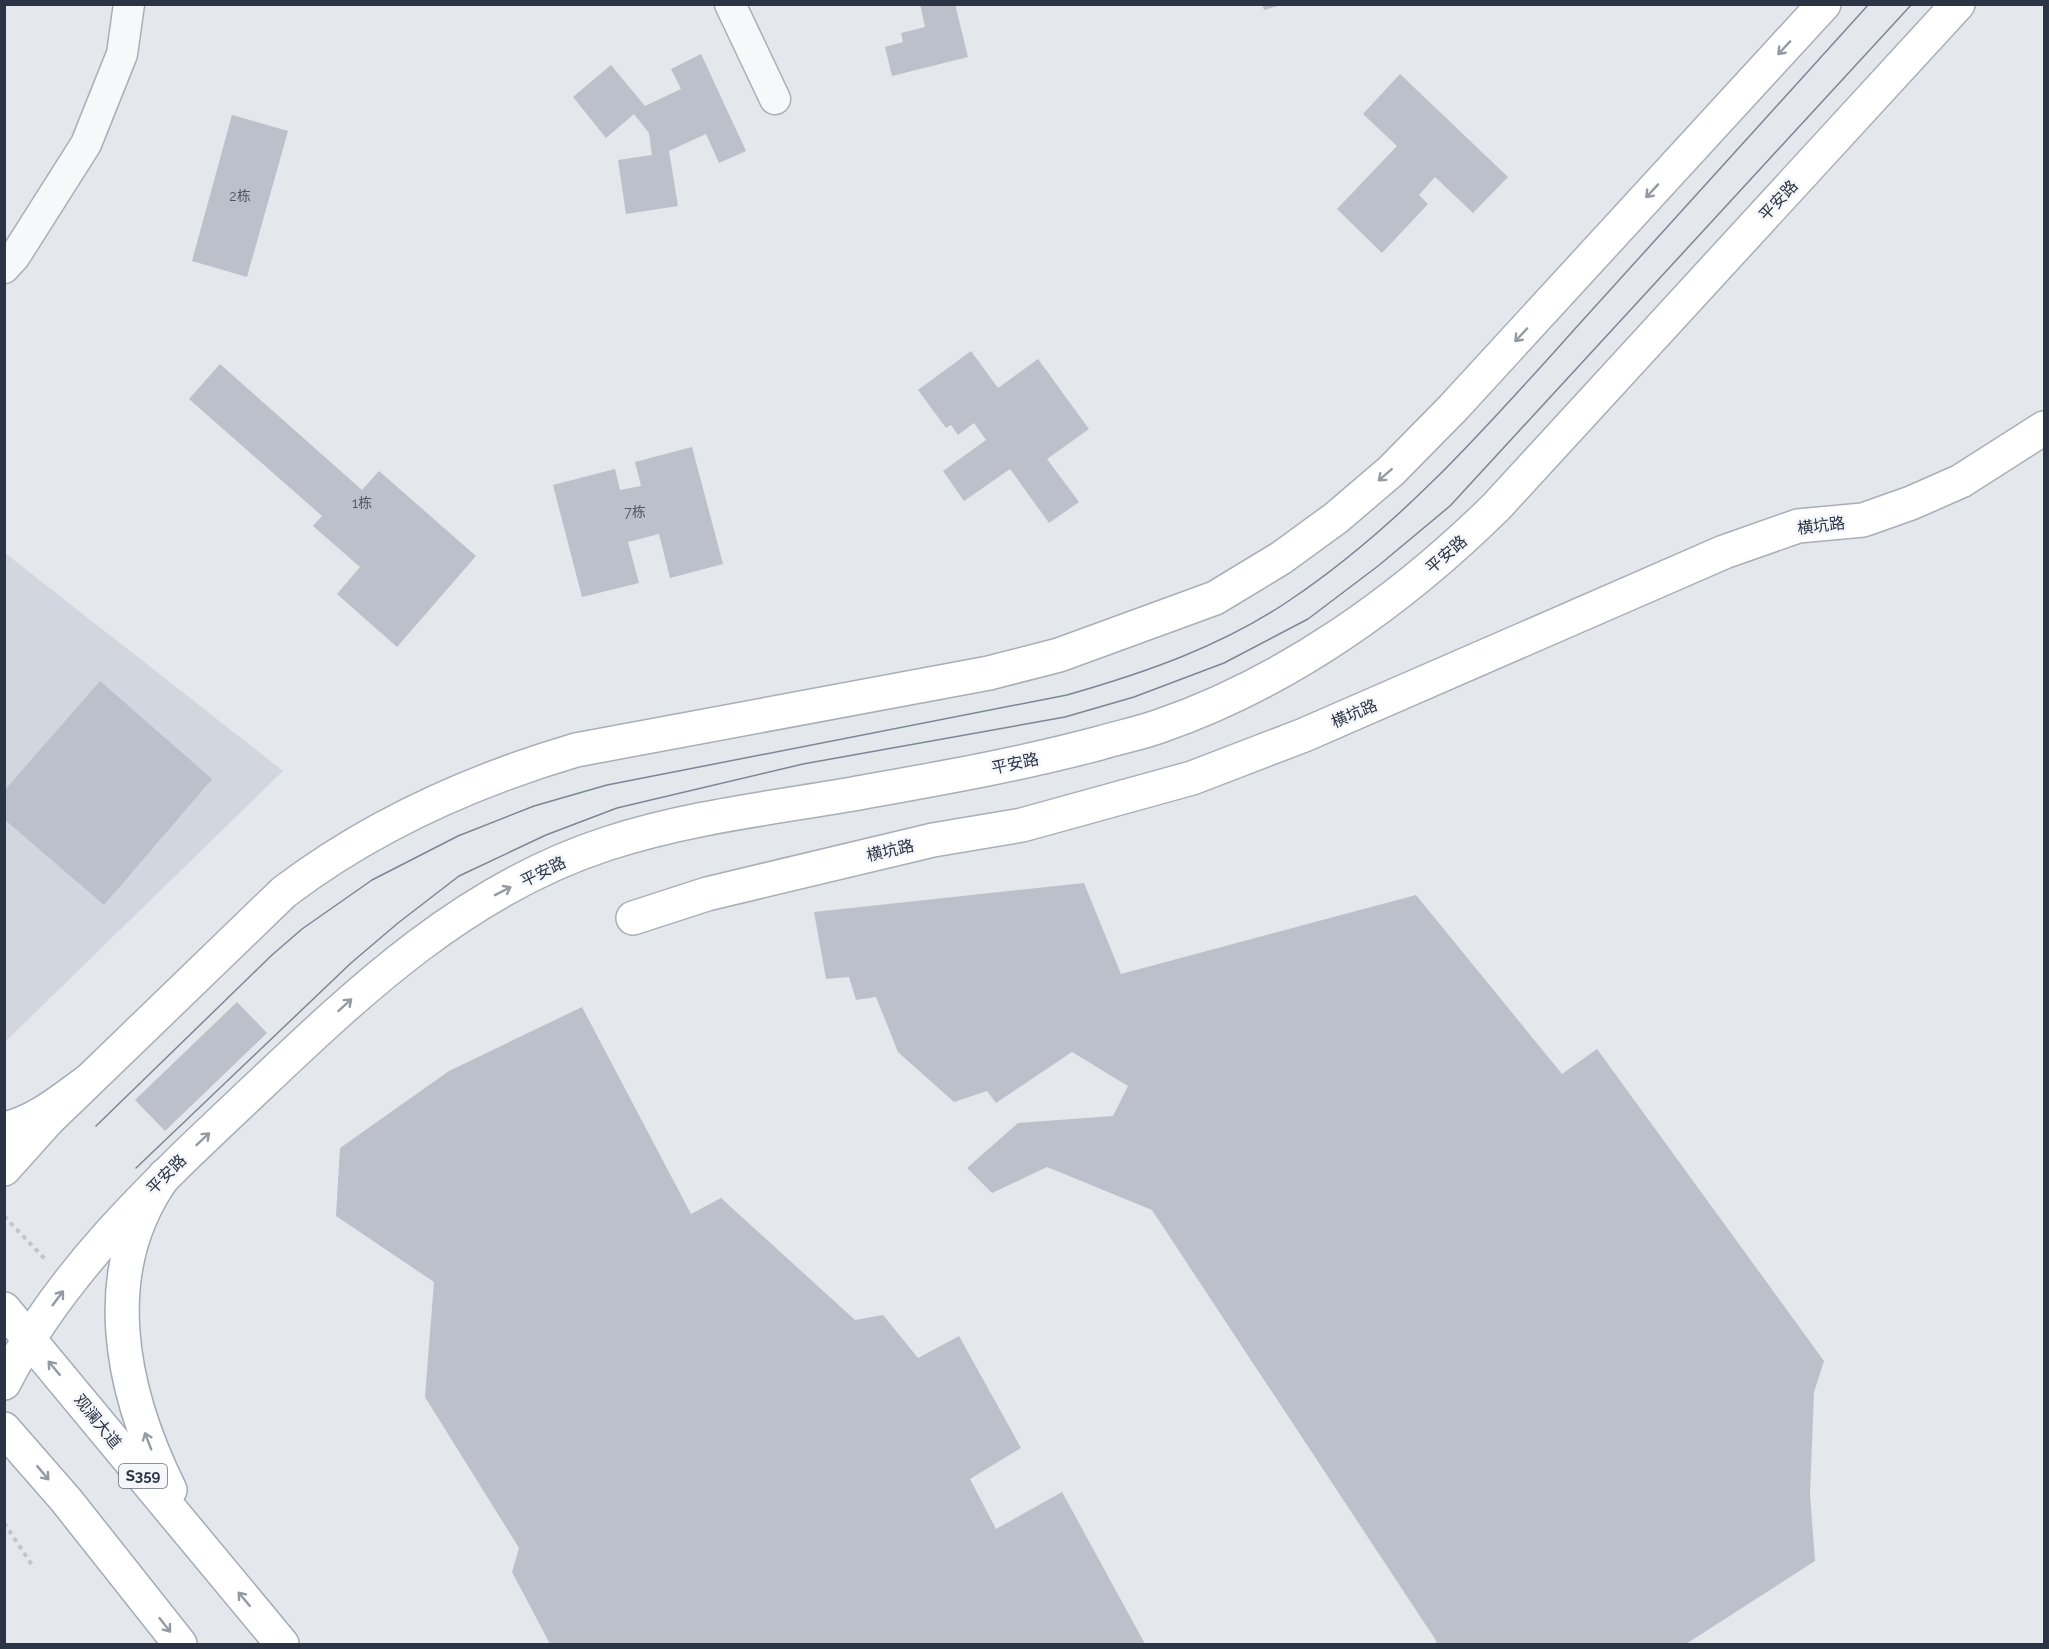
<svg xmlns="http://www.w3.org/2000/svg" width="2049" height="1649" viewBox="0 0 2049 1649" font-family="Raleway,'Noto Sans SC',sans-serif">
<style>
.built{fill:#d2d6de}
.building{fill:#bbc0ca}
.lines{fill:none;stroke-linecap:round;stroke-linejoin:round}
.street-casing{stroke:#a9aeb7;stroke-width:33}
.secondary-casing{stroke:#a9aeb7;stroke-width:36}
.primary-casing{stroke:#a3abb8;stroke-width:36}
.path{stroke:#c2c5cb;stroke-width:4;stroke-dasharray:4.5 4.5;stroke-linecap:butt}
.street{stroke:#f7f8fa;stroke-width:30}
.secondary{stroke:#fff;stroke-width:33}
.primary{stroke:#fff;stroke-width:33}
.tram{stroke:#7d8696;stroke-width:1.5}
.oneway{stroke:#959aa2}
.labels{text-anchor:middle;stroke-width:5;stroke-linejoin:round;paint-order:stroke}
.number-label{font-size:14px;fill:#4f5766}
.shield{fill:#f4f6f9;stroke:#676e7b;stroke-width:1.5}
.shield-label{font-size:15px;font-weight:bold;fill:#2b3445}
.street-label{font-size:16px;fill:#2b3445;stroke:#f4f6f9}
</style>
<rect width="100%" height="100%" fill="#e4e7ec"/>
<polygon class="built" points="5,553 283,771 5,1042"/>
<g class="building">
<polygon points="920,4 955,4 968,57 892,76 885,47 903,42 901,33 925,27"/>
<polygon points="1262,4 1281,4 1281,5 1264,10"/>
<polygon points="701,54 746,151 719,163 706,134 669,151 678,206 626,214 618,160 652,155 649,133 634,114 606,138 573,97 611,65 645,106 681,89 671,69"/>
<polygon points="1400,74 1508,177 1473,213 1435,177 1419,195 1428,204 1382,253 1337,209 1397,146 1363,114"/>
<polygon points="232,115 288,131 247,277 192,261"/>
<polygon points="971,351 998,388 1038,359 1089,429 1047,459 1079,502 1049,523 1010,469 964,501 943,471 986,440 974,423 958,435 951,425 946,428 918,390"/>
<polygon points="220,364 362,490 379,471 476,556 397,647 337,594 360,567 313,526 322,516 189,399"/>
<polygon points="692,447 723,564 670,578 659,534 628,542 639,583 582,597 553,485 615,469 620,490 641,486 635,462"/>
<polygon points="100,681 212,779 104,905 4,819 4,791"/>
<polygon points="1084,883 1121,974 1416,895 1562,1074 1597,1049 1824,1361 1814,1392 1810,1494 1815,1561 1686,1644 1432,1644 1437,1642 1152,1210 1047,1167 992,1193 967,1168 1018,1123 1113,1116 1128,1086 1072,1052 996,1103 987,1091 954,1102 898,1052 876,997 856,1000 849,977 826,979 814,912"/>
<polygon points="237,1002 267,1033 165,1131 135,1100"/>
<polygon points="582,1007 691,1214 721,1198 855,1320 883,1315 918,1358 959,1336 1021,1448 970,1479 996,1529 1062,1492 1145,1644 550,1644 512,1572 519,1548 425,1397 434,1282 336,1216 340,1148 449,1071"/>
</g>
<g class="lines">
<defs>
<g id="street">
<polyline points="730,4 775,99"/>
<polyline points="4,268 15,256 86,144 122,54 129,4"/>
</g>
<g id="secondary">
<polyline points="633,918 707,894 933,840 1022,825 1192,778 1304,735 1724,552 1798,526 1863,520 1911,503 1961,481 2044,428"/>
<path d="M 4,1169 L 48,1120 L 284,892 C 371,826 471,781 576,750 L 989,673 L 1059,655 L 1215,598 L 1281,558 L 1336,518 L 1391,471 L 1453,408 L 1824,4"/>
<path d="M 4,1383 C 61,1272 153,1186 242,1102 C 351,999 459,892 606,844 C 685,818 770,808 853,794 C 936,779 1018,765 1100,743 C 1120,737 1141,733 1160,726 C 1287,682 1402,600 1497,506 L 1958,4"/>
</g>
<g id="primary">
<path d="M 4,1129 C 36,1122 62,1100 88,1081"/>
<path d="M 165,1175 C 95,1271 121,1391 170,1490"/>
<polyline points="4,1309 282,1644"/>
<polyline points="4,1429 66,1500 180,1644"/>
</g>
</defs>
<use href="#street" class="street-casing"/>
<use href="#secondary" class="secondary-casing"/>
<use href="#primary" class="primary-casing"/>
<g class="path">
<polyline points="4,1216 45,1259"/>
<polyline points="4,1523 34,1568"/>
</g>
<use href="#street" class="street"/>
<use href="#secondary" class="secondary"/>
<use href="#primary" class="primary"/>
<g class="tram">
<path d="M 96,1126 L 272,955 L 302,929 L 372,880 L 458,836 L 534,806 L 607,785 L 1067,695 C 1144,673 1223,646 1290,600 C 1402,525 1492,421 1582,321 C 1678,216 1773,110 1869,4"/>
<polyline points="136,1168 351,963 398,923 459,876 546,835 617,808 803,764 1065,717 1134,697 1224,663 1308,619 1378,566 1450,506 1912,4"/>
</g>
</g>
<defs><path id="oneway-shaft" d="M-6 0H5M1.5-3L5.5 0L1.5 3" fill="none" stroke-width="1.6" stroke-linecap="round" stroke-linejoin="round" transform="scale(1.5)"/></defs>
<g class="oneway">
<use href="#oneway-shaft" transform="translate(1784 48) rotate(133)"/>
<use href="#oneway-shaft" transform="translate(1652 191) rotate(133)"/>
<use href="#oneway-shaft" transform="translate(1521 335) rotate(133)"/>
<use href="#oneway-shaft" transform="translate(1385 475) rotate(139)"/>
<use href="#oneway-shaft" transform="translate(503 891) rotate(-27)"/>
<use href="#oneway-shaft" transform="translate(345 1005) rotate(-42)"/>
<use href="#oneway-shaft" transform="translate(203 1139) rotate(-43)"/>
<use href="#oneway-shaft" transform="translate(58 1298) rotate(-53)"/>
<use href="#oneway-shaft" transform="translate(54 1368) rotate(-130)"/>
<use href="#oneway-shaft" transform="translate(148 1441) rotate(-111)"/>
<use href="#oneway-shaft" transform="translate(43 1473) rotate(50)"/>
<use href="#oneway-shaft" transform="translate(244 1599) rotate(-130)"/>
<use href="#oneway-shaft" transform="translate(165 1625) rotate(52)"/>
</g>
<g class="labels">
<g class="number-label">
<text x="240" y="201">2栋</text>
<text x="362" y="508">1栋</text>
<text x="635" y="517">7栋</text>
</g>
<rect class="shield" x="119" y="1464" width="48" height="24" rx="4.5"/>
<g class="shield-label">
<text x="143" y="1481">S359</text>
</g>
<g class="street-label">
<text transform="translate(1778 200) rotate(-47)" y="6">平安路</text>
<text transform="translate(1821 525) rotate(-7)" y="6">横坑路</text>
<text transform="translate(1446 554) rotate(-41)" y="6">平安路</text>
<text transform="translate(1354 713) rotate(-23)" y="6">横坑路</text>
<text transform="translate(1015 763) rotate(-12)" y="6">平安路</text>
<text transform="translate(890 850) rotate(-13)" y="6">横坑路</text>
<text transform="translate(543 871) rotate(-26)" y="6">平安路</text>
<text transform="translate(166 1174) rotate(-45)" y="6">平安路</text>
<text transform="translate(98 1421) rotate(51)" y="6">观澜大道</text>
</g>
</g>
<rect width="2049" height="1649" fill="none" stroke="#2b3445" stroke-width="12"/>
</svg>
